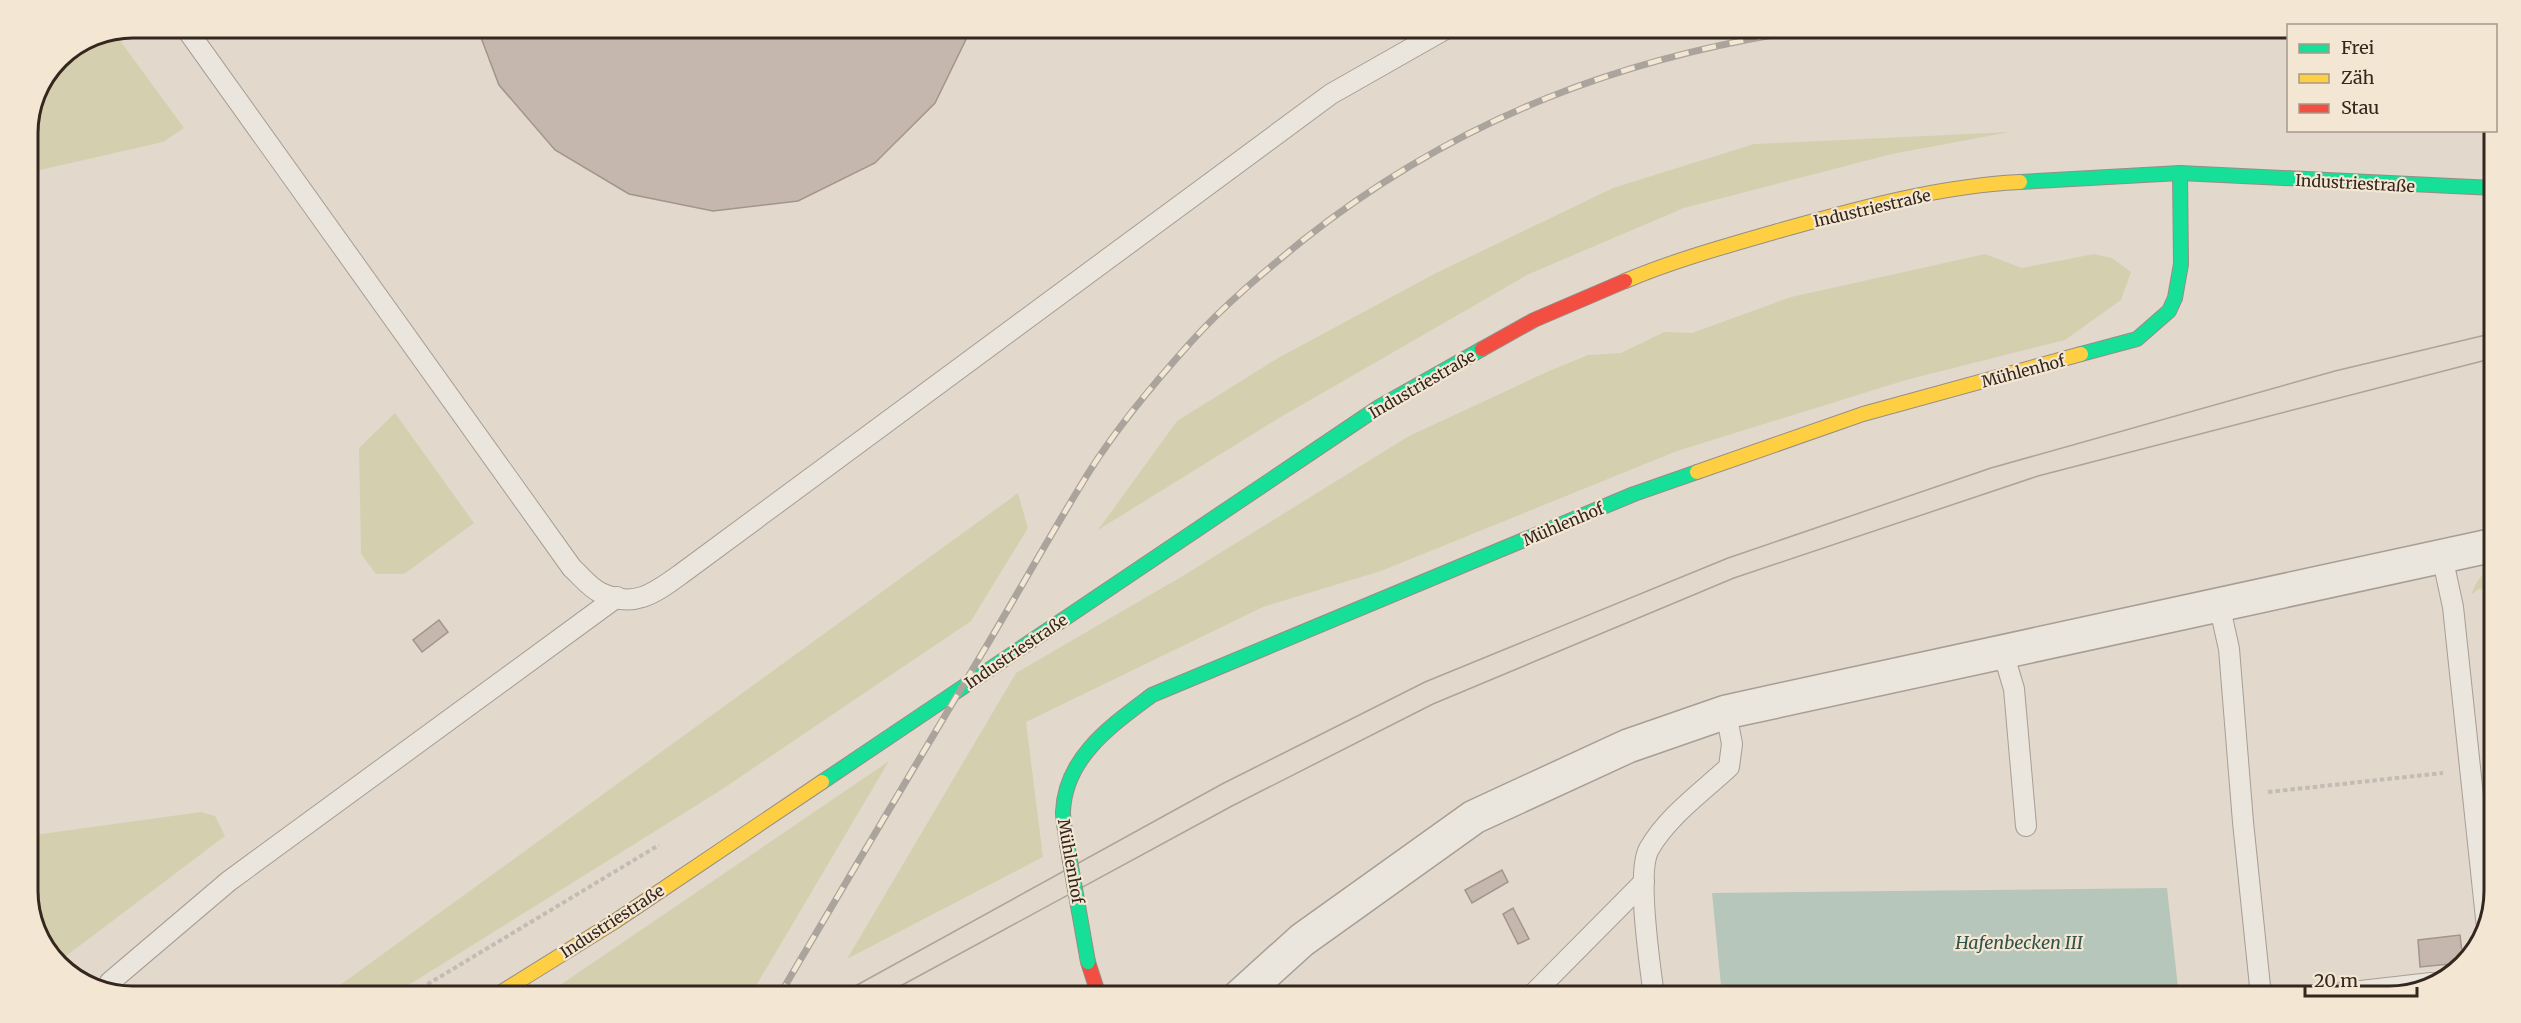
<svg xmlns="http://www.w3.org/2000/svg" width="2521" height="1023" viewBox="0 0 2521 1023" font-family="Merriweather,serif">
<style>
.green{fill:#d4d0af}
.water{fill:#b7c6bb}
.building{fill:#c5b7ad;stroke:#a2958c;stroke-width:1.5}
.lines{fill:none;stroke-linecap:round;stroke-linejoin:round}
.lane-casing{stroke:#a79e95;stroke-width:22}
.street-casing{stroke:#a79e95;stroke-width:36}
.fast-casing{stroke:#968e85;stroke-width:16}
.slow-casing{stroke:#968e85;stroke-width:16}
.jam-casing{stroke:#968e85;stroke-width:16}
.path{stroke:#c3bcb4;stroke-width:4;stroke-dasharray:4.5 3;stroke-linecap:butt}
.lane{stroke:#eae5dd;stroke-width:20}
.street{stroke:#eae5dd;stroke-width:33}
.fast{stroke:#16e098;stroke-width:14}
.slow{stroke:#ffcf43;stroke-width:14}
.jam{stroke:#f24e42;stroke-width:14}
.tram{stroke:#aaa49d;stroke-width:1.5}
.rail-casing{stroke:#aaa49d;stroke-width:7}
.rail{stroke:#f3e6d2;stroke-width:4.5;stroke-dasharray:14;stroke-linecap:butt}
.fast-bridge-casing{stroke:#968e85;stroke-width:16;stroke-linecap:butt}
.fast-bridge{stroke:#16e098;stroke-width:14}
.labels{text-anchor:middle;stroke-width:4.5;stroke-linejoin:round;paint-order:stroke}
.street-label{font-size:16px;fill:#35261e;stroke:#f3e6d2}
.water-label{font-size:18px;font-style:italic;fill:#2f534d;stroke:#f3e6d2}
.rim{fill:none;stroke:#35261e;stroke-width:3}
</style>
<rect width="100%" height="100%" fill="#e2d9cc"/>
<g class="green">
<polygon points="113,31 184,128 163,142 27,173 27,126 58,58 92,35"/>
<polygon points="2010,132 1892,154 1684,208 1529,274 1279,418 1098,530 1177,421 1278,358 1436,273 1613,188 1754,144"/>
<polygon points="1985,254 2022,268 2094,254 2112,258 2131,272 2121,300 2065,340 1906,380 1677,451 1381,571 1263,607 1026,722 1043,857 847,959 1016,673 1181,577 1409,436 1549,371 1588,355 1621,353 1664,332 1692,333 1791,297"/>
<polygon points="395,413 474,523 404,574 376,574 361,554 359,448"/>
<polygon points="1018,493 1028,528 971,621 721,790 391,996 325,996"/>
<path d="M 2494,567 L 2494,588 L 2479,589 L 2471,595 C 2475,584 2482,571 2494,567 Z"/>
<polygon points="889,761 750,996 544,996"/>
<polygon points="201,812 215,816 225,836 58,962 49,955 27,898 27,836"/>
</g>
<polygon class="water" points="2167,888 2179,996 1722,996 1712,893"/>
<g class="building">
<polygon points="477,27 972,27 935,103 875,163 798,201 713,211 629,194 555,150 499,85"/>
<polygon points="439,620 448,632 422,652 413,640"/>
<polygon points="1502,870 1508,882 1472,903 1465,890"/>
<polygon points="1513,908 1529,939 1518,944 1503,914"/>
<polygon points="2460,935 2463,960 2460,963 2420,967 2418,940"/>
</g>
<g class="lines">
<defs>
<g id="lane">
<path d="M 185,27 L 572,568 C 581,576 590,588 601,593 C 634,609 655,593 681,574 L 1331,94 L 1449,27"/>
<polyline points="2442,556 2453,607 2487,928"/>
<polyline points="2219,604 2229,649 2243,822 2261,996"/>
<polyline points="2003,652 2014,689 2026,826"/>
<polyline points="110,982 229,881 617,597"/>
<polyline points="1531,996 1644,882"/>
<path d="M 1654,996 C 1650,966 1636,873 1649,849 C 1667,817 1702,792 1729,767 L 1732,744 L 1726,712"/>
<polyline points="2317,996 2431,983"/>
</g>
<polyline id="street" points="1240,996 1302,940 1474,817 1628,746 1726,712 2494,545"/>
<g id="fast">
<polyline points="2020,182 2180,173 2494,188"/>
<polyline points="2081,354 2137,339 2169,311 2175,298 2181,264 2180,173"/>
<polyline points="822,782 1379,407 1482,349"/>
<path d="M 1067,844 C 1066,833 1063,823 1063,812 C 1065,757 1112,725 1152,695 L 1634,494 L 1697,472"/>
</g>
<g id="slow">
<path d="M 1625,281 C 1675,260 1726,246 1778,231 C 1857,209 1938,186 2020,182"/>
<polyline points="1697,472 1863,414 2081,354"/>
<polyline points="495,996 614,922 822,782"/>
</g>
<g id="jam">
<polyline points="1482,349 1534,320 1625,281"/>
<polyline points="1088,962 1099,996"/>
</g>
</defs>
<use href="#lane" class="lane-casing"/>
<use href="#street" class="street-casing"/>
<use href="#fast" class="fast-casing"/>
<use href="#slow" class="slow-casing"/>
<use href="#jam" class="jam-casing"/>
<g class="path">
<polyline points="2268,792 2443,773"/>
<polyline points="408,996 659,845"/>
</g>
<use href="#lane" class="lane"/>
<use href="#street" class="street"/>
<use href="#fast" class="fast"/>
<use href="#slow" class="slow"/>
<use href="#jam" class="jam"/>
<g class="tram">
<polyline points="837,996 1222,784 1425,682 1728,558 1991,468 2335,371 2494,333"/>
<polyline points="882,996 1232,806 1433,704 1734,578 2038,476 2494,358"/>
</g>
<defs>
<path id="rail" d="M 779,996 C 849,877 919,759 990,640 C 1023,584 1055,527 1089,472 C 1118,426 1155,382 1191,342 C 1224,305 1264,272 1302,241 C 1458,117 1628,54 1824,27"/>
</defs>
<use href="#rail" class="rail-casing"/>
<use href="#rail" class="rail"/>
<defs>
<polyline id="fast-bridge" points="1067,844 1088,962"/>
</defs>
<use href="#fast-bridge" class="fast-bridge-casing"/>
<use href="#fast-bridge" class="fast-bridge"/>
</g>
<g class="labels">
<g class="street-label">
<text transform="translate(2355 183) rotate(3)" y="6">Industriestraße</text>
<text transform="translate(1872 208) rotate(-13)" y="6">Industriestraße</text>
<text transform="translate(2023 371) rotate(-15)" y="6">Mühlenhof</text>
<text transform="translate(1422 384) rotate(-30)" y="6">Industriestraße</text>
<text transform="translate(1563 524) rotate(-23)" y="6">Mühlenhof</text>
<text transform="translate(1016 651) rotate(-34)" y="6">Industriestraße</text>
<text transform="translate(1071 861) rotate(80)" y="6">Mühlenhof</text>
<text transform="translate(612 921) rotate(-33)" y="6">Industriestraße</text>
</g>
<g class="water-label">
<text x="2019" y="949">Hafenbecken III</text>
</g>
</g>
<path d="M0 0H2521V1023H0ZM133 38H2389A95 95 0 0 1 2484 133V891A95 95 0 0 1 2389 986H133A95 95 0 0 1 38 891V133A95 95 0 0 1 133 38Z" fill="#f3e6d2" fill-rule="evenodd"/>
<path class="rim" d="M133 38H2389A95 95 0 0 1 2484 133V891A95 95 0 0 1 2389 986H133A95 95 0 0 1 38 891V133A95 95 0 0 1 133 38Z"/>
<rect x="2287" y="24" width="210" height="108" fill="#f3e6d2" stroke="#a7998a" stroke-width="1.5"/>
<rect x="2299" y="44" width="30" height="9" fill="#16e098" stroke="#a7998a" stroke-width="1.5"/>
<text x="2341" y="54" font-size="18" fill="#35261e">Frei</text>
<rect x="2299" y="74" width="30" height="9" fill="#ffcf43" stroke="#a7998a" stroke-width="1.5"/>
<text x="2341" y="84" font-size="18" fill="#35261e">Zäh</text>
<rect x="2299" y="104" width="30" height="9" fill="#f24e42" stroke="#a7998a" stroke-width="1.5"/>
<text x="2341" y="114" font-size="18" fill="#35261e">Stau</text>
<path d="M2305 987v9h112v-9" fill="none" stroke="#35261e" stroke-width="3"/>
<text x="2314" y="987" font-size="18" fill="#35261e" stroke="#f3e6d2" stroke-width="4.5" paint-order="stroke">20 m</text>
</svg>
